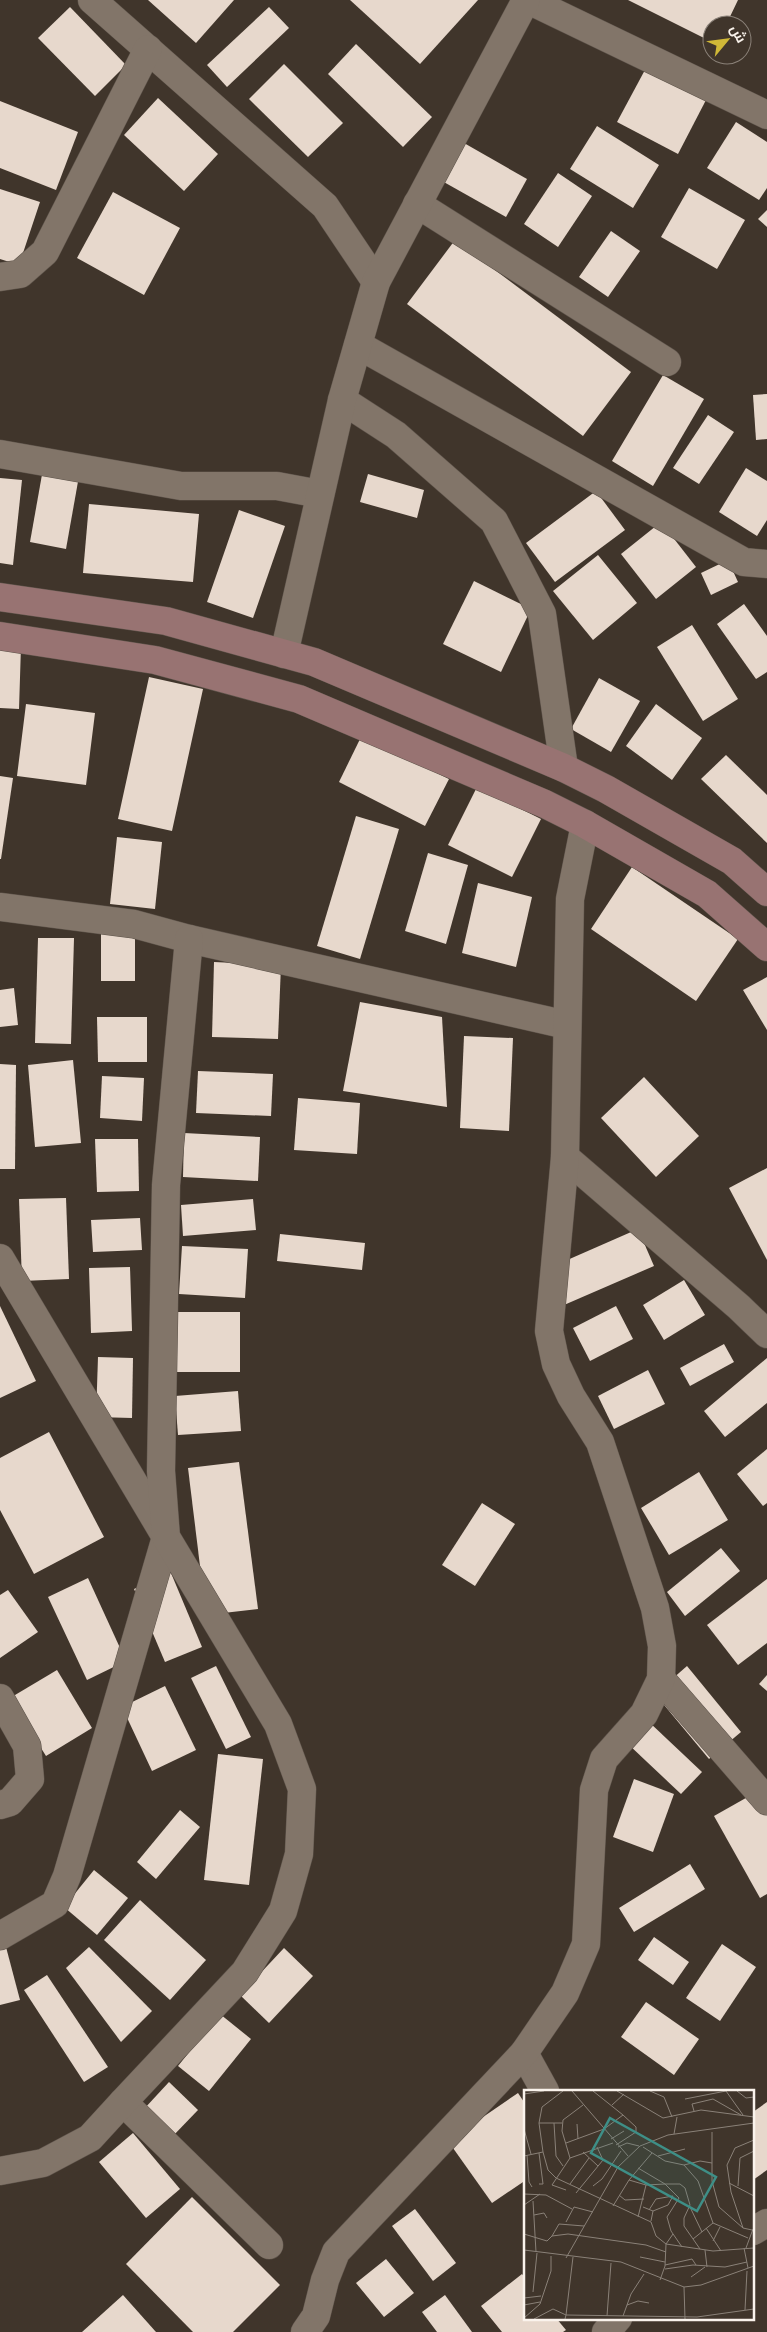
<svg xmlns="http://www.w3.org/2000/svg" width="767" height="2332" viewBox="0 0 767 2332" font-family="'Libre Baskerville',Cairo,serif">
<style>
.building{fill:#e7d8cc}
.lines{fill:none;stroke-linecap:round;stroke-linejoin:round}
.minor-casing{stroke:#5e544b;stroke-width:29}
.secondary-casing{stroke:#5e544b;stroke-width:29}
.minor{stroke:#827569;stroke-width:28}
.secondary{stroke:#987372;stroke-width:28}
.inset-road{fill:none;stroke:#8a8178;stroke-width:1}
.view{fill:#3e8f87;fill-opacity:0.15;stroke:#3e8f87;stroke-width:2.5}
.inset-edge{fill:none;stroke:#faf3ec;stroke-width:2.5}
</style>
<rect width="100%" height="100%" fill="#40352b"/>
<g class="building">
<polygon points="148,0 234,0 196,43"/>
<polygon points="350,0 478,0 420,64"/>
<polygon points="628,0 738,0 726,25 712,25 712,42"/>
<polygon points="70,7 126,65 95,96 38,38"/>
<polygon points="269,7 289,28 227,87 207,65"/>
<polygon points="356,44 432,117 403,147 328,74"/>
<polygon points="284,64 343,123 308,157 249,99"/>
<polygon points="646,68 706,100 678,154 617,122"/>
<polygon points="158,98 218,154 184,191 124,135"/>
<polygon points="0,101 78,132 56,190 0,168"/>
<polygon points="736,122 767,142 767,188 759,200 707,168"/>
<polygon points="597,126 659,165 633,208 570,169"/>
<polygon points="464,143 527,179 506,217 442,181"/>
<polygon points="558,173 592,196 558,247 524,224"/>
<polygon points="689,188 745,220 717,269 661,237"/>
<polygon points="0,189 40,202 19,265 0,259"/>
<polygon points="113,192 180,228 144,295 77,258"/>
<polygon points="767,210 767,227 758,219"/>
<polygon points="611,231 640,251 608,297 579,277"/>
<polygon points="455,240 631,372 583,436 407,304"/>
<polygon points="663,375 704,399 653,486 612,461"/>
<polygon points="767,394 767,439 756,440 753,395"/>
<polygon points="708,415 734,432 699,484 673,468"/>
<polygon points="746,468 767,481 767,520 757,536 719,512"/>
<polygon points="43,469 79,476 66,549 30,542"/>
<polygon points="368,474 424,490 417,518 360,502"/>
<polygon points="0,478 22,480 13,565 0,563"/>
<polygon points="596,491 625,530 555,582 526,543"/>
<polygon points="89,504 199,514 193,582 83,573"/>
<polygon points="239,510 285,526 253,618 207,602"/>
<polygon points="661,522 696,567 656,599 621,554"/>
<polygon points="598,555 637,603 593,640 553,591"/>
<polygon points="728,560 738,582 711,595 701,573"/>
<polygon points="474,581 531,609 501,672 443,644"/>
<polygon points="744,604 767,636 767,672 756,679 717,624"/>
<polygon points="692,625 738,699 703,721 657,647"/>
<polygon points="0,644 21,645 19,709 0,708"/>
<polygon points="149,677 203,689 172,831 118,819"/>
<polygon points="599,678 640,701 611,752 571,729"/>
<polygon points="26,704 95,713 86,785 17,776"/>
<polygon points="656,704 702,738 672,780 626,746"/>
<polygon points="362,735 449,779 425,826 339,782"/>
<polygon points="726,755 767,795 767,843 701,779"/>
<polygon points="0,776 13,778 1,859 0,859"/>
<polygon points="477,787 541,819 512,877 448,845"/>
<polygon points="356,816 399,829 360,959 317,946"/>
<polygon points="117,837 162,842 155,909 110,904"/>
<polygon points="428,853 468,865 446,944 405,931"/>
<polygon points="632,867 738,939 696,1001 591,929"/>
<polygon points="478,883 532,897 516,967 462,953"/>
<rect x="101" y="934" width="34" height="47"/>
<polygon points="38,938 74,938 71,1044 35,1043"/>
<polygon points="214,962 281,965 278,1039 212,1037"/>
<polygon points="767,977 767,1030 743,990"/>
<polygon points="14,988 18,1025 0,1027 0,990"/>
<polygon points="360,1002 442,1017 447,1107 343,1091"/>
<polygon points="97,1017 147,1017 147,1062 98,1062"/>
<polygon points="464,1036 513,1038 509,1131 460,1128"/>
<polygon points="73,1060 81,1143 35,1147 28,1065"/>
<polygon points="0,1064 16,1065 15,1169 0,1169"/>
<polygon points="198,1071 273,1074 271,1116 196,1113"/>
<polygon points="102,1076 144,1078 142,1121 100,1118"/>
<polygon points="644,1077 699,1136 656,1177 601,1118"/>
<polygon points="298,1098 360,1103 357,1154 294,1150"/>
<polygon points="184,1133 260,1137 258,1181 183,1177"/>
<polygon points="95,1139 138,1139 139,1191 97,1192"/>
<polygon points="767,1168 767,1260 729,1188"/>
<polygon points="66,1198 69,1279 22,1281 19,1199"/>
<polygon points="253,1199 256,1230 183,1236 181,1205"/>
<polygon points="140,1218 142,1250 93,1252 91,1220"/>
<polygon points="638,1229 654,1266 564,1305 549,1268"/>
<polygon points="280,1234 365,1243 362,1270 277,1261"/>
<polygon points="182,1246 248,1249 245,1298 179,1294"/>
<polygon points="130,1267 132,1331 91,1333 89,1268"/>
<polygon points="684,1280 705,1315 664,1340 643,1305"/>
<polygon points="0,1306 36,1381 0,1398"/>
<polygon points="616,1306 633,1339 590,1361 573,1328"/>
<polygon points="175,1312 240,1312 240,1372 174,1372"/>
<polygon points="724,1344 734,1362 690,1386 680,1368"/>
<polygon points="98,1357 133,1358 132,1418 96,1417"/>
<polygon points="767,1358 767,1403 725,1437 704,1411"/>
<polygon points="648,1370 665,1404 614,1429 598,1396"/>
<polygon points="238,1391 241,1431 178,1435 175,1396"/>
<polygon points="49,1432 104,1537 34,1574 0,1510 0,1458"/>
<polygon points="767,1449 767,1503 763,1506 737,1474"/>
<polygon points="239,1462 258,1609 206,1615 188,1468"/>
<polygon points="699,1472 728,1520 669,1555 641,1508"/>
<polygon points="482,1503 515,1524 475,1586 442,1565"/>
<polygon points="721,1548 740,1571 685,1616 667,1592"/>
<polygon points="171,1573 202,1647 165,1662 134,1589"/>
<polygon points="88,1578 126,1661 87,1680 48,1597"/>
<polygon points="767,1579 767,1643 738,1665 707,1625"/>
<polygon points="8,1590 38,1632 0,1658 0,1595"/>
<polygon points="216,1666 251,1737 226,1749 191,1678"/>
<polygon points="687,1666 741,1732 709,1759 655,1694"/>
<polygon points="57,1670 92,1728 46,1756 10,1698"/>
<polygon points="767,1675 767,1691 759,1684"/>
<polygon points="165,1686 196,1750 152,1771 122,1707"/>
<polygon points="649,1722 702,1772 681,1794 628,1744"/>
<polygon points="218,1754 263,1759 249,1885 204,1880"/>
<polygon points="634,1779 674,1794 653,1852 613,1837"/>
<polygon points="767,1786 767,1894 760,1898 714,1816"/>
<polygon points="180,1810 200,1827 156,1879 137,1862"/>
<polygon points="690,1864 705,1889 634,1932 619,1908"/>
<polygon points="94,1870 128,1898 97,1935 64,1907"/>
<polygon points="140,1900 206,1960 170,2000 104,1940"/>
<polygon points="654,1937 689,1962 673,1985 638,1960"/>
<polygon points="722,1944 756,1967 720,2021 686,1998"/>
<polygon points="6,1947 20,2000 0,2005 0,1948"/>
<polygon points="89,1947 152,2011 121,2042 66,1968"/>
<polygon points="284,1948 313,1976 269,2023 240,1995"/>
<polygon points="47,1975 108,2067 84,2082 24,1990"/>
<polygon points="646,2002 699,2039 674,2075 621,2037"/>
<polygon points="220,2014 251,2039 209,2091 178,2066"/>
<polygon points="169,2082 198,2110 172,2137 144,2109"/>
<polygon points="518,2093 526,2105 526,2180 492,2203 448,2141"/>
<polygon points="767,2102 767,2170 753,2180 753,2112"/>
<polygon points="133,2133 180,2189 146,2218 99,2162"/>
<polygon points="192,2197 280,2285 233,2332 193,2332 126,2264"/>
<polygon points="415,2209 456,2263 433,2281 392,2226"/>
<polygon points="386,2259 414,2293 384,2317 356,2283"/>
<polygon points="522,2274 526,2279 526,2318 556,2318 566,2330 563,2332 502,2332 481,2306"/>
<polygon points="123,2295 156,2332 82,2332"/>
<polygon points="445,2295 472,2332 437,2332 422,2312"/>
</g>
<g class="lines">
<defs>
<g id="minor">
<polyline points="92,0 325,206 376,282"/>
<polyline points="528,0 767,115"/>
<polyline points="417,204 667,362"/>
<polyline points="0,277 20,274 45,252 148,49"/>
<polyline points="358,345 744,562 767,564"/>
<polyline points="342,400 396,435 494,521 542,614 564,768"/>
<polyline points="0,454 181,486 277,486 320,494"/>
<polyline points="284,654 342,400 376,282 526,0"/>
<polyline points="0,907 134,924 189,939 567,1025"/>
<polyline points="565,1157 739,1307 767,1334"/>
<polyline points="0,1258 166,1537 67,1876 55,1904 0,1936"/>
<polyline points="661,1679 767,1801"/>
<polyline points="0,1698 27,1746 30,1779 10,1802 0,1805"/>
<polyline points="524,2053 545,2091"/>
<polyline points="123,2102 269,2245"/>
<polyline points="0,2171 43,2163 90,2138 123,2102 245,1972 283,1911 299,1854 302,1789 278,1724 166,1537 161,1471 166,1185 189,939"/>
<polyline points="753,2231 767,2223"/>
<polyline points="305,2332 316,2316 325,2280 336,2252 524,2053 565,1993 586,1944 594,1790 604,1759 644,1714 661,1679 662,1646 655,1608 600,1442 571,1396 556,1364 549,1331 565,1157 570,899 585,824"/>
<polyline points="606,2332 618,2318"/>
</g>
<g id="secondary">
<polyline points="0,597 166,621 314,662 564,768 606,789 732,861 767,892"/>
<polyline points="0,636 155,660 299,699 545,804 585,824 707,894 767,947"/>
</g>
</defs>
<use href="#minor" class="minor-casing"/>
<use href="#secondary" class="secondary-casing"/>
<use href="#minor" class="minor"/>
<use href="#secondary" class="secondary"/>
</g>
<g transform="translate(524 2090)">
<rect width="230" height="230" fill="#40352b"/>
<path class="inset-road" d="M 48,1 L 104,66M 93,1 L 139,28 L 177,20 L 230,27M 126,1 L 140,7 L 148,27M 202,1 L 219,25M 213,1 L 222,8 L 230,7M 0,4 L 20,1M 161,9 L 202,1M 88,15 L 100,4M 170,21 L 168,14 L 189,9 L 217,25M 15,33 L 18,17 L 39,1M 30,33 L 32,66 L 39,76M 53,34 L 54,49M 0,39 L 7,64M 188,42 L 188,91 L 195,117 L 219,138 L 228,140M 150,44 L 153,27M 87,49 L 100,41M 42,53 L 80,39 L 99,25 L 69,1M 92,55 L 112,42 L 112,37 L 99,25M 94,57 L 103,53 L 115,56M 119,57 L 141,71 L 160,75 L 174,91 L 189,133 L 224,148M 19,62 L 15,33 L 38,33M 59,62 L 74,76M 15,63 L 19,94 L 15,94M 3,65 L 5,92 L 8,97M 0,66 L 19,62 L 24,80 L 32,88 L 127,132 L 132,146 L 142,154 L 189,161 L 230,158M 134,66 L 161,59M 46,68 L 38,41 L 39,30 L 59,15M 160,75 L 176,71 L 188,73M 114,78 L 141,94 L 156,94 L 161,98 L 166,115 L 160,128 L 160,136 L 176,159M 205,93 L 230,106M 46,94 L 65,68M 122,95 L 105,90 L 128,63M 69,96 L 78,89 L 97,61M 214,96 L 216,68 L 230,61M 42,100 L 28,95 L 46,68 L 89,53M 52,103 L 79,70 L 73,57M 0,104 L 22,105 L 48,119M 95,105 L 101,110 L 120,109M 9,111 L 12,162M 0,115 L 16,104M 89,116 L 105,90M 119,117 L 129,121 L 127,131M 166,117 L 178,142M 125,120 L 132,109 L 149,106 L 144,115 L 129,121M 10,125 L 20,123 L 23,128M 114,127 L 122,95 L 141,94 L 155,108 L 143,127 L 147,141 L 158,157M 42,132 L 50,117 L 69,122M 182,138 L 197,161M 219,138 L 207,102 L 203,75 L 211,58 L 230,50M 0,144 L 23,151 L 28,146 L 44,144 L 122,155 L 142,162M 28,146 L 35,134 L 60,136M 169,149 L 189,133M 189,151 L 196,137M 220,158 L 224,178M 222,158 L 229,139M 0,160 L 97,172 L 160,197 L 177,195 L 230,176M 181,160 L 183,177M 116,167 L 141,172M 42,168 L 94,77 L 116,56 L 144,45 L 230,33M 141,175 L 168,169 L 172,175M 141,179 L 169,175 L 201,177 L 223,172M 167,187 L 181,177M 136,190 L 141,176 L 142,154 L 149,144M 160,197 L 161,229M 9,202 L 13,163M 0,208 L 17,206M 0,215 L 16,212M 103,215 L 114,211 L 125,213M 221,220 L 223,181M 83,226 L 87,173M 99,226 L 107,204 L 120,184M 0,228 L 16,214 L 27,181 L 27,166M 10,229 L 29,219 L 42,225 L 49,167M 41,229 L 42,225 L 173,227 L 230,219"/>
<path class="view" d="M 86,28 L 192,87 L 173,121 L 67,63 Z"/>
<rect width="230" height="230" class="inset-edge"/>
</g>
<g transform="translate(727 40) rotate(61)"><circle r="24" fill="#40352b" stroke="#8a8178"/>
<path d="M0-4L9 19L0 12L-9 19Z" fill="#d0b837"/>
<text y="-8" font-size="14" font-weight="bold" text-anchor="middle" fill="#faf3ec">ش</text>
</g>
</svg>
